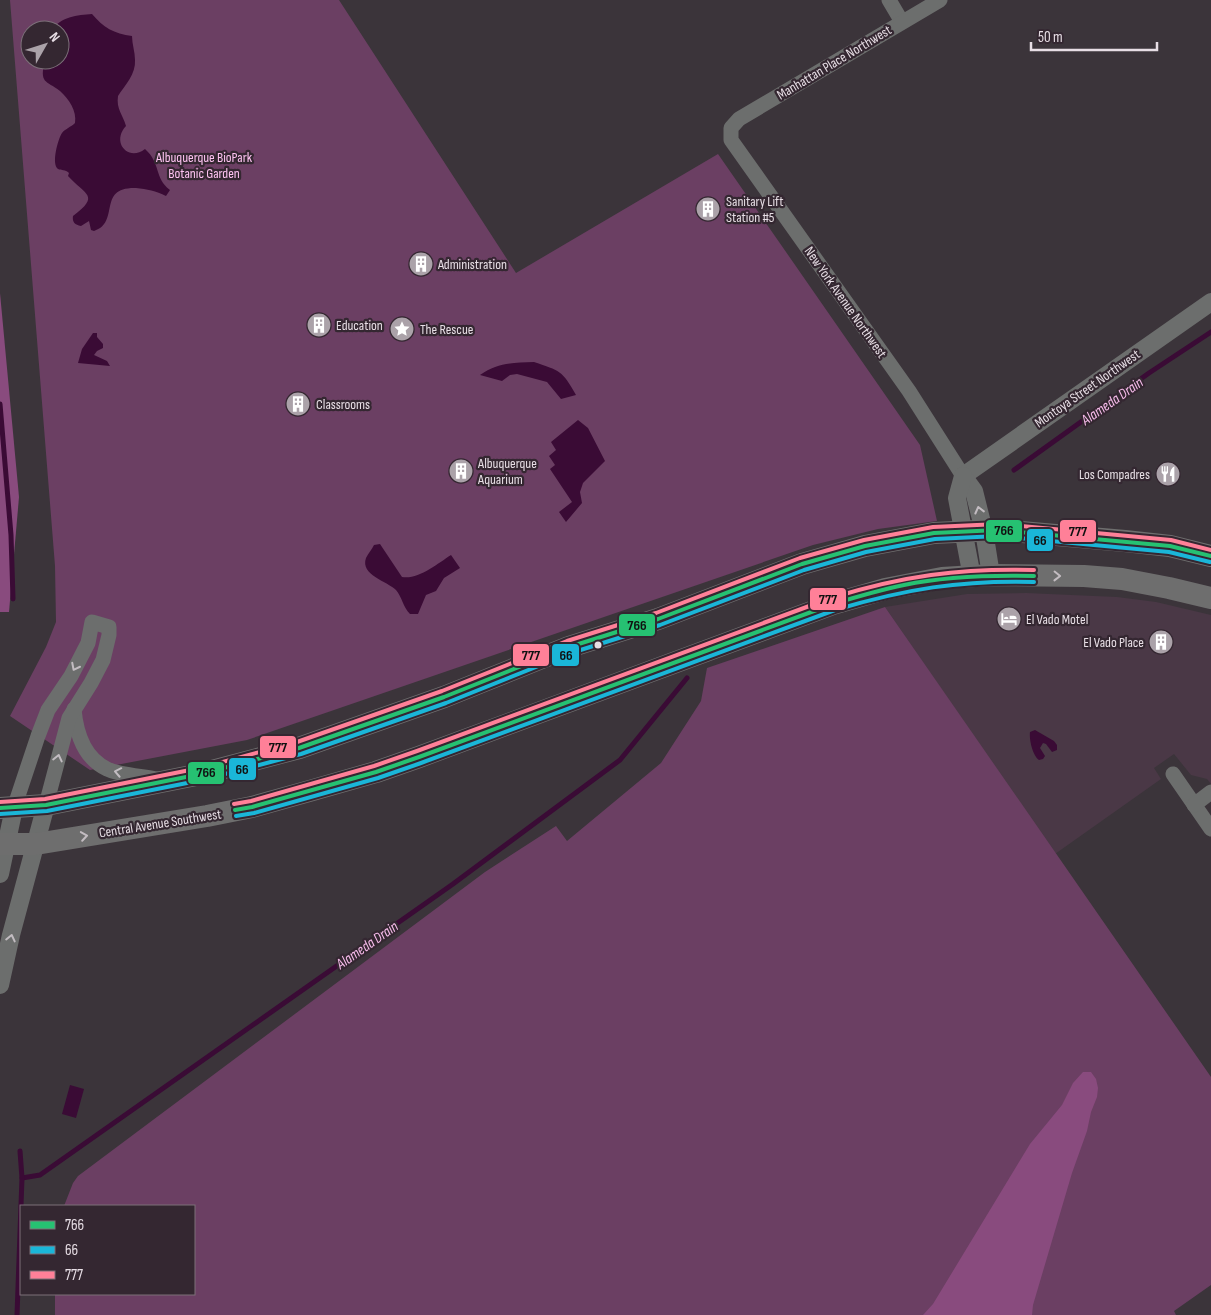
<svg xmlns="http://www.w3.org/2000/svg" width="1211" height="1315" viewBox="0 0 1211 1315" font-family="'Sofia Sans Condensed',sans-serif">
<style>
.built{fill:#4a3846}
.green{fill:#6b3f63;fill-rule:evenodd}
.forest{fill:#894b7e}
.water{fill:#3a0b35}
.lines{fill:none;stroke-linecap:round;stroke-linejoin:round}
.stream{stroke:#3a0b35;stroke-width:5}
.minor{stroke:#6c6e6d;stroke-width:15}
.tertiary{stroke:#6c6e6d;stroke-width:18}
.primary{stroke:#6e6e6e;stroke-width:22}
.bus-1-casing{stroke:#342731;stroke-width:8}
.bus-2-casing{stroke:#342731;stroke-width:8}
.bus-3-casing{stroke:#342731;stroke-width:8}
.bus-1{stroke:#26c172;stroke-width:4}
.bus-2{stroke:#1ab6d8;stroke-width:4}
.bus-3{stroke:#ff8098;stroke-width:4}
.oneway{stroke:#c2bcc1}
.oneway2{stroke:#c3bcc1}
.bus-dot{fill:#e7dee5;stroke:#342731;stroke-width:2}
.labels{text-anchor:middle;stroke-width:4.5;stroke-linejoin:round;paint-order:stroke}
.street-label{font-size:14px;fill:#e7dee5;stroke:#342731}
.park-label{font-size:14px;fill:#fdc2f1;stroke:#342731}
.poi-label{font-size:14px;fill:#e7dee5;stroke:#342731;text-anchor:start}
.water-label{font-size:15px;font-style:italic;fill:#f6bbea;stroke:#342731}
.line-badge{stroke:#342731;stroke-width:2}
.pale-badge-label{font-size:14px;text-anchor:middle;font-weight:bold;fill:#111}
</style>
<rect width="100%" height="100%" fill="#3b343a"/>
<polygon class="built" points="1026,593 1117,597 1156,602 1211,615 1211,784 1207,779 1191,775 1174,754 1154,768 1161,779 1055,854 885,607 967,594"/>
<g class="green">
<path d="M 10,0 L 339,0 L 516,273 L 718,154 L 920,445 L 937,521 L 878,529 L 813,545 L 247,740 L 90,770 L 10,716 L 46,647 L 56,622 L 55,566 ZM 30,30 L 60,30 L 60,60 L 30,60 Z"/>
<polygon points="885,607 1211,1077 1211,1285 1174,1311 1176,1315 55,1315 55,1294 194,1294 194,1206 64,1206 73,1183 78,1176 485,872 556,826 567,841 661,763 701,701 707,668"/>
</g>
<g class="forest">
<polygon points="0,293 19,497 9,612 0,612"/>
<polygon points="1083,1072 1091,1072 1096,1079 1098,1088 1097,1097 1091,1112 1087,1131 1072,1173 1033,1305 1032,1315 923,1315 933,1304 1030,1144 1062,1105 1073,1083"/>
</g>
<g class="water">
<path d="M 92,14 C 103,27 114,34 132,36 C 132,44 135,52 135,60 C 136,74 125,85 118,96 C 116,109 123,115 126,126 C 111,142 128,162 145,149 C 161,163 154,178 170,190 L 166,196 C 156,191 147,189 136,188 C 96,187 121,222 94,231 L 91,230 L 89,221 L 81,226 C 75,225 72,222 73,216 C 101,195 85,195 68,176 L 69,173 C 65,169 62,171 58,169 C 51,164 58,139 62,133 C 65,129 71,127 75,123 C 77,111 69,99 60,91 C 46,80 39,84 45,60 L 60,60 L 60,30 L 53,30 C 59,17 78,15 92,14 Z"/>
<polygon points="93,333 97,333 97,337 103,344 103,348 97,351 94,355 107,361 110,366 78,363 82,349"/>
<path d="M 534,362 C 560,371 562,370 576,395 L 561,399 L 547,382 L 517,374 L 510,375 L 502,381 L 480,375 C 498,362 513,363 534,362 Z"/>
<polygon points="578,420 588,428 605,461 583,483 580,492 582,503 566,522 559,512 572,502 550,469 555,465 549,456 556,450 551,442"/>
<path d="M 380,544 L 402,577 C 418,580 437,564 451,555 L 460,568 L 444,578 L 436,591 L 426,595 L 418,614 L 410,614 C 403,607 402,597 396,590 C 387,581 360,575 366,558 C 368,554 372,549 374,545 Z"/>
<path d="M 1035,730 L 1054,741 L 1057,745 L 1057,750 L 1052,752 L 1046,744 L 1043,743 L 1040,748 L 1045,756 L 1043,759 L 1039,760 C 1033,756 1029,740 1030,732 Z"/>
<polygon points="70,1085 84,1089 76,1118 62,1114"/>
</g>
<g class="lines">
<g class="stream">
<polyline points="0,404 11,535 13,599"/>
<polyline points="1014,470 1149,373 1211,332"/>
<polyline points="22,1178 40,1175 453,884 620,760 687,678"/>
<polyline points="17,1315 22,1178 20,1151"/>
</g>
<g class="minor">
<polyline points="889,0 902,22"/>
<polyline points="940,0 739,119 731,128 731,140 909,391 963,476"/>
<path d="M 74,709 C 76,732 84,758 107,769 C 119,775 143,776 157,779"/>
<polyline points="1173,774 1211,829"/>
<polyline points="1194,805 1211,792"/>
<polyline points="14,808 38,736 48,710 71,676 88,643 92,622 109,627 109,635 103,660 91,683 69,718 46,805"/>
</g>
<g class="tertiary">
<polyline points="963,476 1211,302"/>
<polyline points="963,476 974,491 984,531 991,575"/>
<polyline points="963,476 957,498 972,577"/>
<polyline points="0,874 14,808"/>
<polyline points="0,985 11,935 46,805"/>
</g>
<g class="primary">
<polyline points="0,808 46,805 201,774 299,748 444,697 569,647 658,619 802,564 865,546 934,533 998,530 1125,541 1170,546 1211,556"/>
<polyline points="0,844 36,844 207,816 252,807 313,790 376,772 419,757 833,604 885,589 942,578 991,575 1084,576 1122,579 1169,588 1211,598"/>
</g>
<defs>
<g id="bus-1">
<polyline points="0,808 46,805 201,774 299,748 444,697 569,647 658,619 802,564 865,546 934,533 998,530 1170,546 1211,556"/>
<path d="M 235,810 L 252,807 L 376,772 L 419,757 L 833,604 C 856,597 880,590 904,585 C 947,576 990,575 1034,576"/>
</g>
<g id="bus-2">
<polyline points="0,814 47,811 202,780 301,754 446,703 571,653 660,625 804,570 866,552 935,539 998,536 1169,552 1210,562"/>
<path d="M 236,816 L 254,813 L 378,778 L 421,763 L 835,610 C 905,589 960,580 1034,582"/>
</g>
<g id="bus-3">
<polyline points="0,802 45,799 200,768 297,742 442,691 567,641 656,613 800,558 864,540 933,527 999,524 1171,540 1211,550"/>
<path d="M 234,804 L 251,801 L 374,766 L 417,751 L 831,598 C 902,576 959,568 1034,570"/>
</g>
</defs>
<use href="#bus-1" class="bus-1-casing"/>
<use href="#bus-2" class="bus-2-casing"/>
<use href="#bus-3" class="bus-3-casing"/>
<use href="#bus-1" class="bus-1"/>
<use href="#bus-2" class="bus-2"/>
<use href="#bus-3" class="bus-3"/>
</g>
<defs><path id="oneway-chevron" d="M-2-3.5L2.5 0L-2 3.5" fill="none" stroke-width="1.6" stroke-linecap="round" stroke-linejoin="round" transform="scale(1.25)"/></defs>
<g class="oneway">
<use href="#oneway-chevron" transform="translate(979 510) rotate(-104)"/>
<use href="#oneway-chevron" transform="translate(75 667) rotate(117)"/>
<use href="#oneway-chevron" transform="translate(58 758) rotate(-77)"/>
<use href="#oneway-chevron" transform="translate(118 772) rotate(-169)"/>
<use href="#oneway-chevron" transform="translate(11 938) rotate(-77)"/>
</g>
<g class="oneway2">
<use href="#oneway-chevron" transform="translate(1057 576) rotate(1)"/>
<use href="#oneway-chevron" transform="translate(84 836) rotate(-9)"/>
</g>
<defs>
<symbol id="building-disc" viewBox="-11 -11 22 22"><circle r="9.5" fill="#aba2a9" stroke="#342731"/><path d="M-4-6H4V6H1V3H-1V6H-4ZM-2.5-4.3h1.7v1.8h-1.7ZM.8-4.3h1.7v1.8H.8ZM-2.5-1h1.7V.8h-1.7ZM.8-1h1.7V.8H.8Z" fill="#fff"/></symbol>
<symbol id="sight-disc" viewBox="-11 -11 22 22"><circle r="9.5" fill="#aba2a9" stroke="#342731"/><path d="M0-6L1.8-2.2L6-1.7L2.9 1.2L3.7 5.4L0 3.3L-3.7 5.4L-2.9 1.2L-6-1.7L-1.8-2.2Z" fill="#fff"/></symbol>
<symbol id="restaurant-disc" viewBox="-11 -11 22 22"><circle r="9.5" fill="#aba2a9" stroke="#342731"/><path d="M-5-6h1v4h1v-4h1v4h1v-4h1v5L-1.5 .5V6h-2V.5L-5-1ZM5-6V6H3V1.5H1.5Q1.5-4 5-6Z" fill="#fff"/></symbol>
<symbol id="hotel-disc" viewBox="-11 -11 22 22"><circle r="9.5" fill="#aba2a9" stroke="#342731"/><path d="M-6-4.5h1.5V1H6V5H4.5V3h-9V5H-6ZM-4 0a1.8 1.8 0 1 1 3.6 0ZM.5 0V-2.5h3Q6-2.5 6 0Z" fill="#fff"/></symbol>
</defs>
<g fill-rule="evenodd">
<use href="#building-disc" x="694" y="195" width="28" height="28"/>
<use href="#building-disc" x="407" y="250" width="28" height="28"/>
<use href="#building-disc" x="305" y="311" width="28" height="28"/>
<use href="#sight-disc" x="388" y="315" width="28" height="28"/>
<use href="#building-disc" x="284" y="390" width="28" height="28"/>
<use href="#building-disc" x="447" y="457" width="28" height="28"/>
<use href="#restaurant-disc" x="1154" y="460" width="28" height="28"/>
<use href="#hotel-disc" x="995" y="605" width="28" height="28"/>
<use href="#building-disc" x="1147" y="628" width="28" height="28"/>
</g>
<circle class="bus-dot" cx="598" cy="645" r="4.5"/>
<g class="labels">
<g class="street-label">
<text transform="translate(834 62) rotate(-31)" y="5">Manhattan Place Northwest</text>
<text transform="translate(846 302) rotate(55)" y="5">New York Avenue Northwest</text>
<text transform="translate(1087 388) rotate(-35)" y="5">Montoya Street Northwest</text>
<text transform="translate(160 823) rotate(-9)" y="5">Central Avenue Southwest</text>
</g>
<g class="park-label">
<text x="204" y="162">Albuquerque BioPark<tspan x="204" dy="16">Botanic Garden</tspan></text>
</g>
<g class="poi-label">
<text x="726" y="206">Sanitary Lift<tspan x="726" dy="16">Station #5</tspan></text>
<text x="438" y="269">Administration</text>
<text x="336" y="330">Education</text>
<text x="420" y="334">The Rescue</text>
<text x="316" y="409">Classrooms</text>
<text x="478" y="468">Albuquerque<tspan x="478" dy="16">Aquarium</tspan></text>
<text x="1150" y="479" text-anchor="end">Los Compadres</text>
<text x="1026" y="624">El Vado Motel</text>
<text x="1144" y="647" text-anchor="end">El Vado Place</text>
</g>
<g class="water-label">
<text transform="translate(1112 401) rotate(-35)" y="5">Alameda Drain</text>
<text transform="translate(367 945) rotate(-35)" y="5">Alameda Drain</text>
</g>
</g>
<g class="line-badge">
<rect x="985" y="519" width="38" height="24" rx="5" fill="#26c172"/>
<rect x="1059" y="519" width="38" height="24" rx="5" fill="#ff8098"/>
<rect x="1026" y="528" width="28" height="24" rx="5" fill="#1ab6d8"/>
<rect x="809" y="587" width="38" height="24" rx="5" fill="#ff8098"/>
<rect x="618" y="613" width="38" height="24" rx="5" fill="#26c172"/>
<rect x="551" y="643" width="29" height="24" rx="5" fill="#1ab6d8"/>
<rect x="512" y="643" width="38" height="24" rx="5" fill="#ff8098"/>
<rect x="259" y="735" width="38" height="24" rx="5" fill="#ff8098"/>
<rect x="228" y="757" width="29" height="24" rx="5" fill="#1ab6d8"/>
<rect x="187" y="761" width="38" height="24" rx="5" fill="#26c172"/>
</g>
<g class="pale-badge-label">
<text x="1004" y="535">766</text>
<text x="1078" y="536">777</text>
<text x="1040" y="545">66</text>
<text x="828" y="604">777</text>
<text x="637" y="630">766</text>
<text x="566" y="660">66</text>
<text x="531" y="660">777</text>
<text x="278" y="752">777</text>
<text x="242" y="774">66</text>
<text x="206" y="777">766</text>
</g>
<rect x="20" y="1205" width="175" height="90" fill="#342731" stroke="#7c7079"/>
<rect x="30" y="1221" width="25" height="8" fill="#26c172" stroke="#7c7079"/>
<text x="65" y="1230" font-size="15" fill="#e7dee5">766</text>
<rect x="30" y="1246" width="25" height="8" fill="#1ab6d8" stroke="#7c7079"/>
<text x="65" y="1255" font-size="15" fill="#e7dee5">66</text>
<rect x="30" y="1271" width="25" height="8" fill="#ff8098" stroke="#7c7079"/>
<text x="65" y="1280" font-size="15" fill="#e7dee5">777</text>
<g transform="translate(45 45) rotate(51)"><circle r="24" fill="#342731" stroke="#7c7079"/>
<path d="M0-4L9 19L0 12L-9 19Z" fill="#aba2a9"/>
<text y="-8" font-size="14" font-weight="bold" text-anchor="middle" fill="#e7dee5">N</text>
</g>
<path d="M1031 42v8h126v-8" fill="none" stroke="#e7dee5" stroke-width="2.5"/>
<text x="1038" y="42" font-size="15" fill="#e7dee5" stroke="#342731" stroke-width="4" paint-order="stroke">50 m</text>
</svg>
